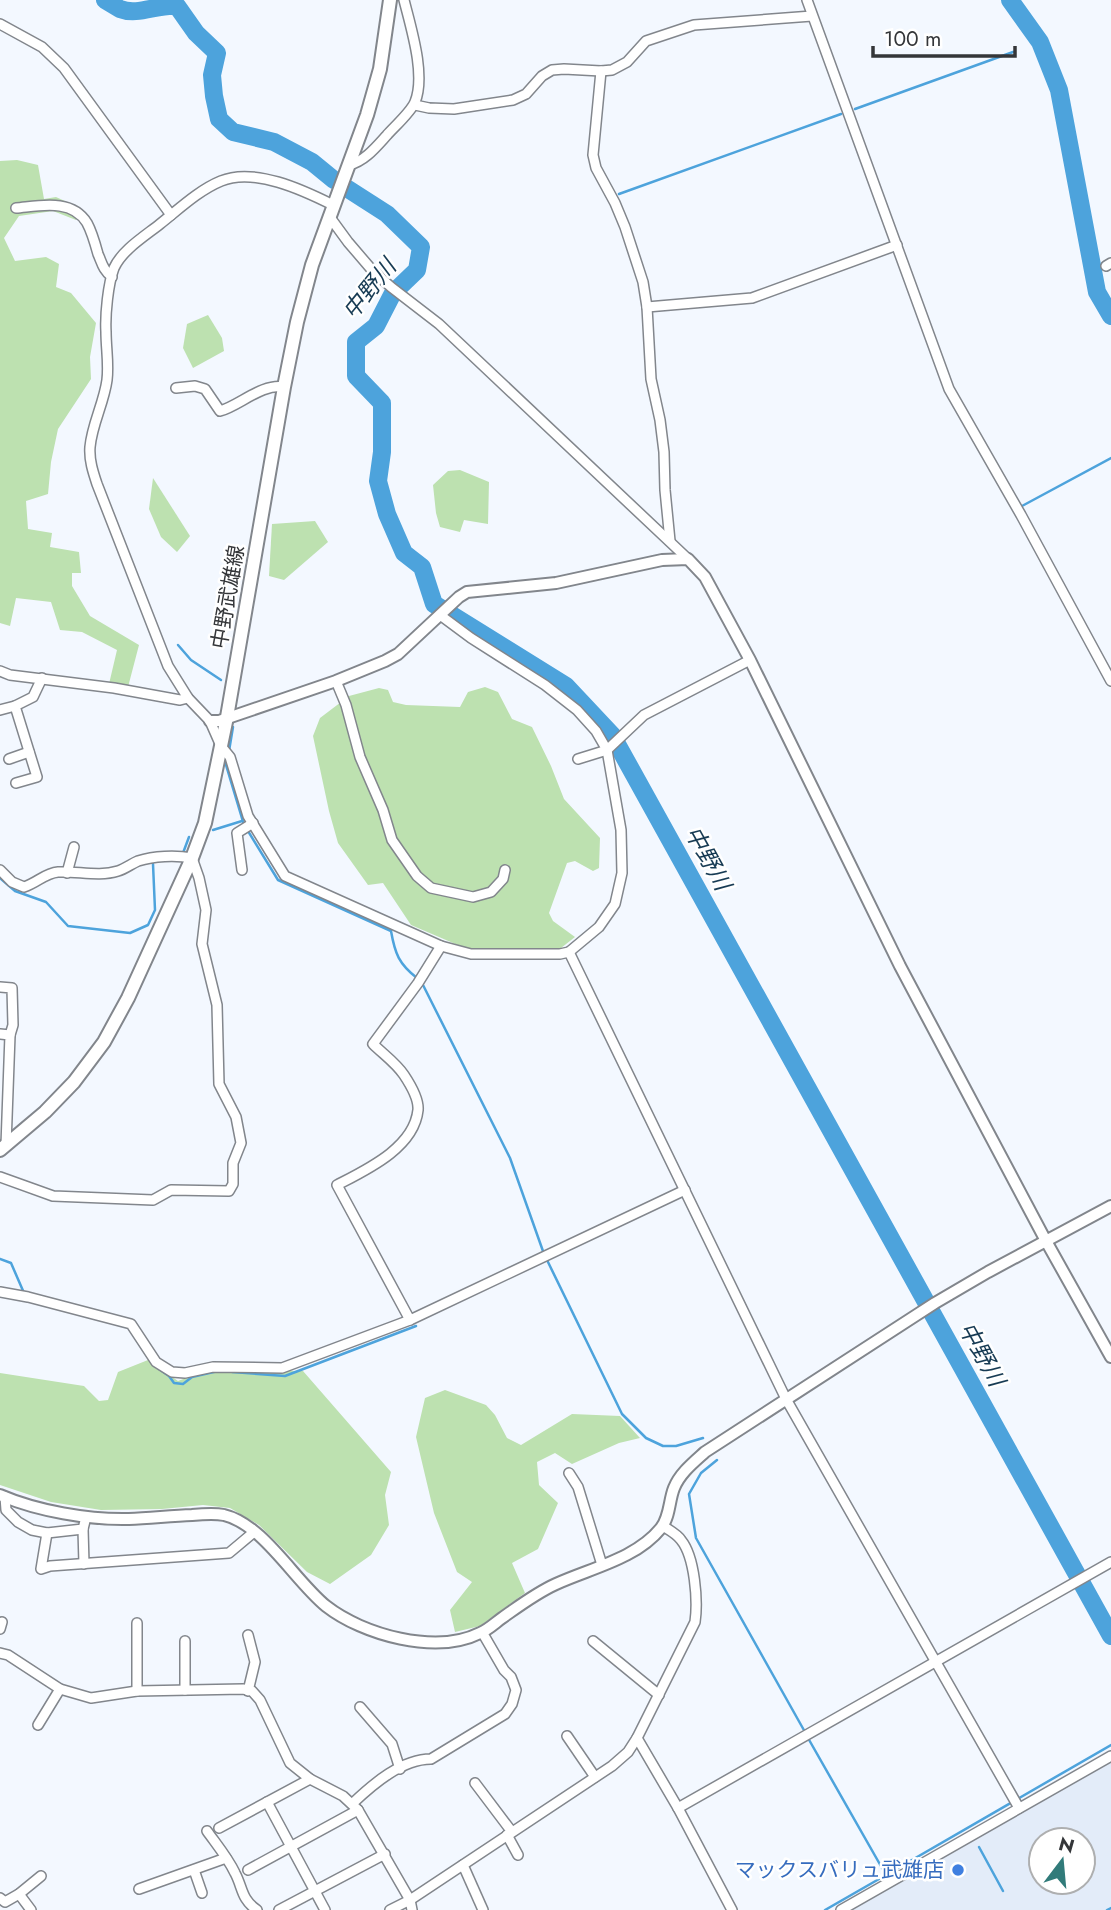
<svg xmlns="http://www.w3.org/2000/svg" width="1111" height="1910" viewBox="0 0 1111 1910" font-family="Jost,'Noto Sans JP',sans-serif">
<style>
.built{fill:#e3ecf9;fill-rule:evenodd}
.green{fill:#bde1b0}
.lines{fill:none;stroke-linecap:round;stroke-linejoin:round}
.stream{stroke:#4da3dc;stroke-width:2.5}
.river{stroke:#4da3dc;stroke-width:18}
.minor-casing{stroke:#82868c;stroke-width:12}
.tertiary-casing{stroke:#82868c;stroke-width:14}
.secondary-casing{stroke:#82868c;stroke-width:16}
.minor{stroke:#fff;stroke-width:9}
.tertiary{stroke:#fff;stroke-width:10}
.secondary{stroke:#fff;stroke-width:12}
.shop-dot{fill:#3f7fe0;stroke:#fff;stroke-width:2.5}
.labels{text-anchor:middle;stroke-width:5;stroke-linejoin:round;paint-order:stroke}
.street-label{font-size:21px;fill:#343639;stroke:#fff}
.shop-label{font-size:21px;fill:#366cbe;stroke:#fff;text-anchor:end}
.water-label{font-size:23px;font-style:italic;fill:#173b54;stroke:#fff}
</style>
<rect width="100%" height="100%" fill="#f3f8ff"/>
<path class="built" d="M 1111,1760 L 1111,1910 L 848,1910 ZM 1041,1840 L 1083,1840 L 1083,1882 L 1041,1882 Z"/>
<g class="green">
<polygon points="17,160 38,165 44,199 56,197 78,207 76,220 53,211 19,216 4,238 15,261 46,257 59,264 56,287 71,293 96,323 90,357 91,379 58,429 51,462 48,494 26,501 28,529 52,533 50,547 79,552 81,573 72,573 72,586 90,616 139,645 128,687 109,684 117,650 82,632 60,630 51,602 16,598 10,626 0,623 0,161"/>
<polygon points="208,315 222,338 224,351 193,368 183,348 187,324"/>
<polygon points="460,470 489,482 488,524 464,520 460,532 440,527 436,513 433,485 448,471"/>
<polygon points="153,478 190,536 177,552 161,537 149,509"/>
<polygon points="315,521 328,542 284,580 269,576 272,524"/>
<polygon points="485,687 498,692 512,719 532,727 551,766 564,799 600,838 599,868 593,871 575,861 567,863 549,913 553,921 575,937 561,948 535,950 467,949 411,925 383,883 368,885 338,843 329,811 313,736 320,718 349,696 379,688 388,690 393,702 406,705 460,707 468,692"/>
<polygon points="148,1360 178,1381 207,1370 303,1371 391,1472 385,1495 389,1525 371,1555 330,1584 307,1572 259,1525 230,1508 203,1505 162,1509 101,1510 51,1502 0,1485 0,1373 84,1386 99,1401 108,1400 118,1372"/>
<polygon points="445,1390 486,1405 495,1415 507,1438 521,1445 572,1414 620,1416 640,1438 619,1443 572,1464 555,1453 537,1462 539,1485 558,1503 538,1549 512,1563 525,1593 480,1626 455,1632 450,1610 472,1582 457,1572 434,1513 416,1437 425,1398"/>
</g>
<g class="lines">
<g class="stream">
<polyline points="855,109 1013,52"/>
<polyline points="619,194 841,114"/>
<polyline points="1022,506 1111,458"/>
<polyline points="178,645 191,660 221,680"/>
<polyline points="229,751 233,727"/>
<polyline points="227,758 226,765 244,825"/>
<polyline points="213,830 242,821"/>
<path d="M 248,831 L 278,880 L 391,931 C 395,954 399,964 417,978"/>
<polyline points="181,853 183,853 189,837"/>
<polyline points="0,878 15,891 46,902 68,926 130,933 148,925 155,910 153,864"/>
<polyline points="422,983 510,1158 544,1254"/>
<polyline points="0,1259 11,1263 24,1293"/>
<polyline points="547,1260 622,1414 646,1438 663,1446 676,1446 703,1438"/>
<polyline points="136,1339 154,1365"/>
<polyline points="159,1369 169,1376 174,1383 183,1384 192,1377 218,1371"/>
<polyline points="232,1372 285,1376 416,1326"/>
<polyline points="717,1460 701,1473 689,1494 696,1538 805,1732"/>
<polyline points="808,1738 886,1875 1111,1745"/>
<polyline points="979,1847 1003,1891"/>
<polyline points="825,1910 886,1875"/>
<polyline points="1107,1910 1111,1908"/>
</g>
<g class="river">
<path d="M 105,0 C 110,3 115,6 120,9 C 138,16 158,4 177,6 L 196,33 L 217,53 L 212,75 L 214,96 L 219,119 L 233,132 L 274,142 L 312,162 L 334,180"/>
<polyline points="1010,0 1040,42 1059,90 1097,292 1111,316"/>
<polyline points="348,189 387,214 421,247 417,270 393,293 376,326 356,342 356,376 382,403 382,452 378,481 387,514 404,553 422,567 434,604 566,686 612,735 1111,1636"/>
</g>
<defs>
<g id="minor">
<polyline points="807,0 949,389 1021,515 1111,681"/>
<polyline points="0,24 42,47 64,68 171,215"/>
<polyline points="601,71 593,155 596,168 615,203 625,227 643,282 647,307 651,379 660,420 664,452 665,490 670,541"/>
<polyline points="415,105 429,108 454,109 513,100 526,94 542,76 552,70 564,69 601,71 612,70 627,62 646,41 694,25 812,16"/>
<path d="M 349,165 C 365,161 376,147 387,135 C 394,127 411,112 415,102 C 426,75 411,28 404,0"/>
<path d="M 333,205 C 303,190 254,167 221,181 C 199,190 179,209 160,224 C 145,236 122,250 114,268 C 108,284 105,315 106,332 C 106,348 109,364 107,380 C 104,403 92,424 90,447 C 89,460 93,472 97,484 L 168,666 L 188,698 L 210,721 L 221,746 L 230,757 L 248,816 L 285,876 L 441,946 L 471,954 L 560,954 L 569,952 L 599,927 L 615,904 L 622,873 L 621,830 L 607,750 L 596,731 L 577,710 L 545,685 L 471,638 L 440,615"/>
<path d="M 16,208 C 39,206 72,198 87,223 C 92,232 95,243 98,254 C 102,263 103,270 112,277"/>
<polyline points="329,216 348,242 372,270 391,287 439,324 688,559"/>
<polyline points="1106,266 1111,263"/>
<polyline points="647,307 752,298 897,245"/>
<path d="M 176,388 L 195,386 L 205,389 L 220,411 C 239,406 262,383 284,387"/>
<polyline points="0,671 10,675 114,688 180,700 188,698"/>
<polyline points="336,681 346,705 360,757 383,810 392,840 417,876 431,888 473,897 491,892 503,879 505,870"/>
<polyline points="0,710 15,706"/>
<polyline points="9,759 29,752"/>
<polyline points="578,759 607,750 644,715 750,660"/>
<polyline points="16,783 37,777 15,706 33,697 42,678"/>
<path d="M 0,870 L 12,882 L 24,887 C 37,883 45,873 58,872 C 78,871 99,877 118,871 C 125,869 131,864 138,861 C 154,856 175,855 192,858 L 199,878 L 206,910 L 202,944 L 217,1005 L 219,1084 L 236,1117 L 241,1143 L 233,1163 L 233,1184 L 229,1191 L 171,1190 L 153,1200 L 53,1196 L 0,1177"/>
<polyline points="242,870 237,833 253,823"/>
<polyline points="67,873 74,847"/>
<polyline points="569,952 786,1399 1019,1808"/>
<polyline points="0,987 12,988 13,1025 10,1035"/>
<polyline points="0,1034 10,1035 6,1145"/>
<polyline points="0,1292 28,1297 131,1324 156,1362 172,1372 185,1373 213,1367 282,1368 410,1320 685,1190"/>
<path d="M 410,1320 L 337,1185 C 366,1170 414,1148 418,1110 C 419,1099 410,1084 404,1075 C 396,1063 383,1054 373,1044 L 418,983 L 441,946"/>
<polyline points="569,1473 578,1487 602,1565"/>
<polyline points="5,1497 6,1510 18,1522 32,1530 47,1533 83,1529 86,1517"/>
<polyline points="83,1529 84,1564"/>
<polyline points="47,1533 41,1569 50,1566 229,1553 254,1532"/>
<polyline points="0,1629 2,1622"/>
<polyline points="593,1641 659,1695"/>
<path d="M 0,1653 L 8,1655 L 60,1689 L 91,1698 L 137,1691 L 243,1689 L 252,1691 L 260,1700 L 290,1763 L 310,1779 L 343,1796 L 358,1810 L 410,1900 L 612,1766 L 628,1752 L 637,1738 L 695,1622 C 698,1601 695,1557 681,1540 C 677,1534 669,1530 663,1526"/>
<polyline points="185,1690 185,1641"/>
<polyline points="137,1691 137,1623"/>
<polyline points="248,1691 255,1662 248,1635"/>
<polyline points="360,1707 392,1744 400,1769"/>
<polyline points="38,1725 60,1689"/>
<polyline points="567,1736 595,1777"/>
<polyline points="637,1738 678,1808 732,1910"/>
<polyline points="475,1783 512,1832"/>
<polyline points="267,1802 325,1910"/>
<path d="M 353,1803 C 373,1784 402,1759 431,1759 L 505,1714 L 512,1704 L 516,1690 L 511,1677 L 504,1670 L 482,1632"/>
<polyline points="678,1808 1111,1562"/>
<polyline points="219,1828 310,1779"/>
<path d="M 207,1831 C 217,1845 228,1858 235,1873 C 243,1888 241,1899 257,1910"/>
<polyline points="507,1835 518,1855"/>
<polyline points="463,1865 483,1910"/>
<polyline points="194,1870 202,1893"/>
<polyline points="248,1870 358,1810"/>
<polyline points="139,1889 226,1858"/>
<polyline points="19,1894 31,1910"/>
<polyline points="0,1898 5,1902 19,1894 41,1876"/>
<polyline points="279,1910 385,1854"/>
<polyline points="390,1910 410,1900 412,1910"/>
<polyline points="841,1910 1111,1756"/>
</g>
<g id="tertiary">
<polyline points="210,721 219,721 336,681 385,661 398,654 459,597 467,592 556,583 662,560 688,559 705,577 750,660 900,966 1046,1241 1111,1357"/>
<path d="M 0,1495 C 37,1511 89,1520 129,1519 C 150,1518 171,1516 192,1515 C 203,1514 214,1513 224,1515 C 263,1524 295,1581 326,1606 C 363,1635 436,1655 480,1633 C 488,1630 495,1623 502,1618 C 519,1606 536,1593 556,1584 C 591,1568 636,1559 661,1528 C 670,1517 669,1500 674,1488 C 680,1473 694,1462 705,1452 L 935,1303 L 988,1272 L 1111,1206"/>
</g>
<polyline id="secondary" points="0,1150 45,1112 74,1082 104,1042 128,998 192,858 205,823 227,717 284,387 297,322 312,265 367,115 380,69 390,0"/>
</defs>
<use href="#minor" class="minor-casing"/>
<use href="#tertiary" class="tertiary-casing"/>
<use href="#secondary" class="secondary-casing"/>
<use href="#minor" class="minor"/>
<use href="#tertiary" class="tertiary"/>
<use href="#secondary" class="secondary"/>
</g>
<circle class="shop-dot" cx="958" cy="1870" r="7"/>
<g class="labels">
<g class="street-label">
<text transform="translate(228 597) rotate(-80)" y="7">中野武雄線</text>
</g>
<g class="shop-label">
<text x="944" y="1877">マックスバリュ武雄店</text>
</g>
<g class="water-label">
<text transform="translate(369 289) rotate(-51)" y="8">中野川</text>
<text transform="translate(708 858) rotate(61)" y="8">中野川</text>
<text transform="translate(982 1354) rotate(61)" y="8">中野川</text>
</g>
</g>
<g transform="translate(1062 1861) rotate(16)"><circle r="33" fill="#ffffff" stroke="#aeafb0" stroke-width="2"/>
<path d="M0-5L12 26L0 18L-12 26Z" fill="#317b7a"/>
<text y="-10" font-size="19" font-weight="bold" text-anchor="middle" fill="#343639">N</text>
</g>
<path d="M873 46v10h142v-10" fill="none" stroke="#343639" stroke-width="3.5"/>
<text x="884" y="46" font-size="21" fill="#343639" stroke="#ffffff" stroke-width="5" paint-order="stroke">100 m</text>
</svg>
